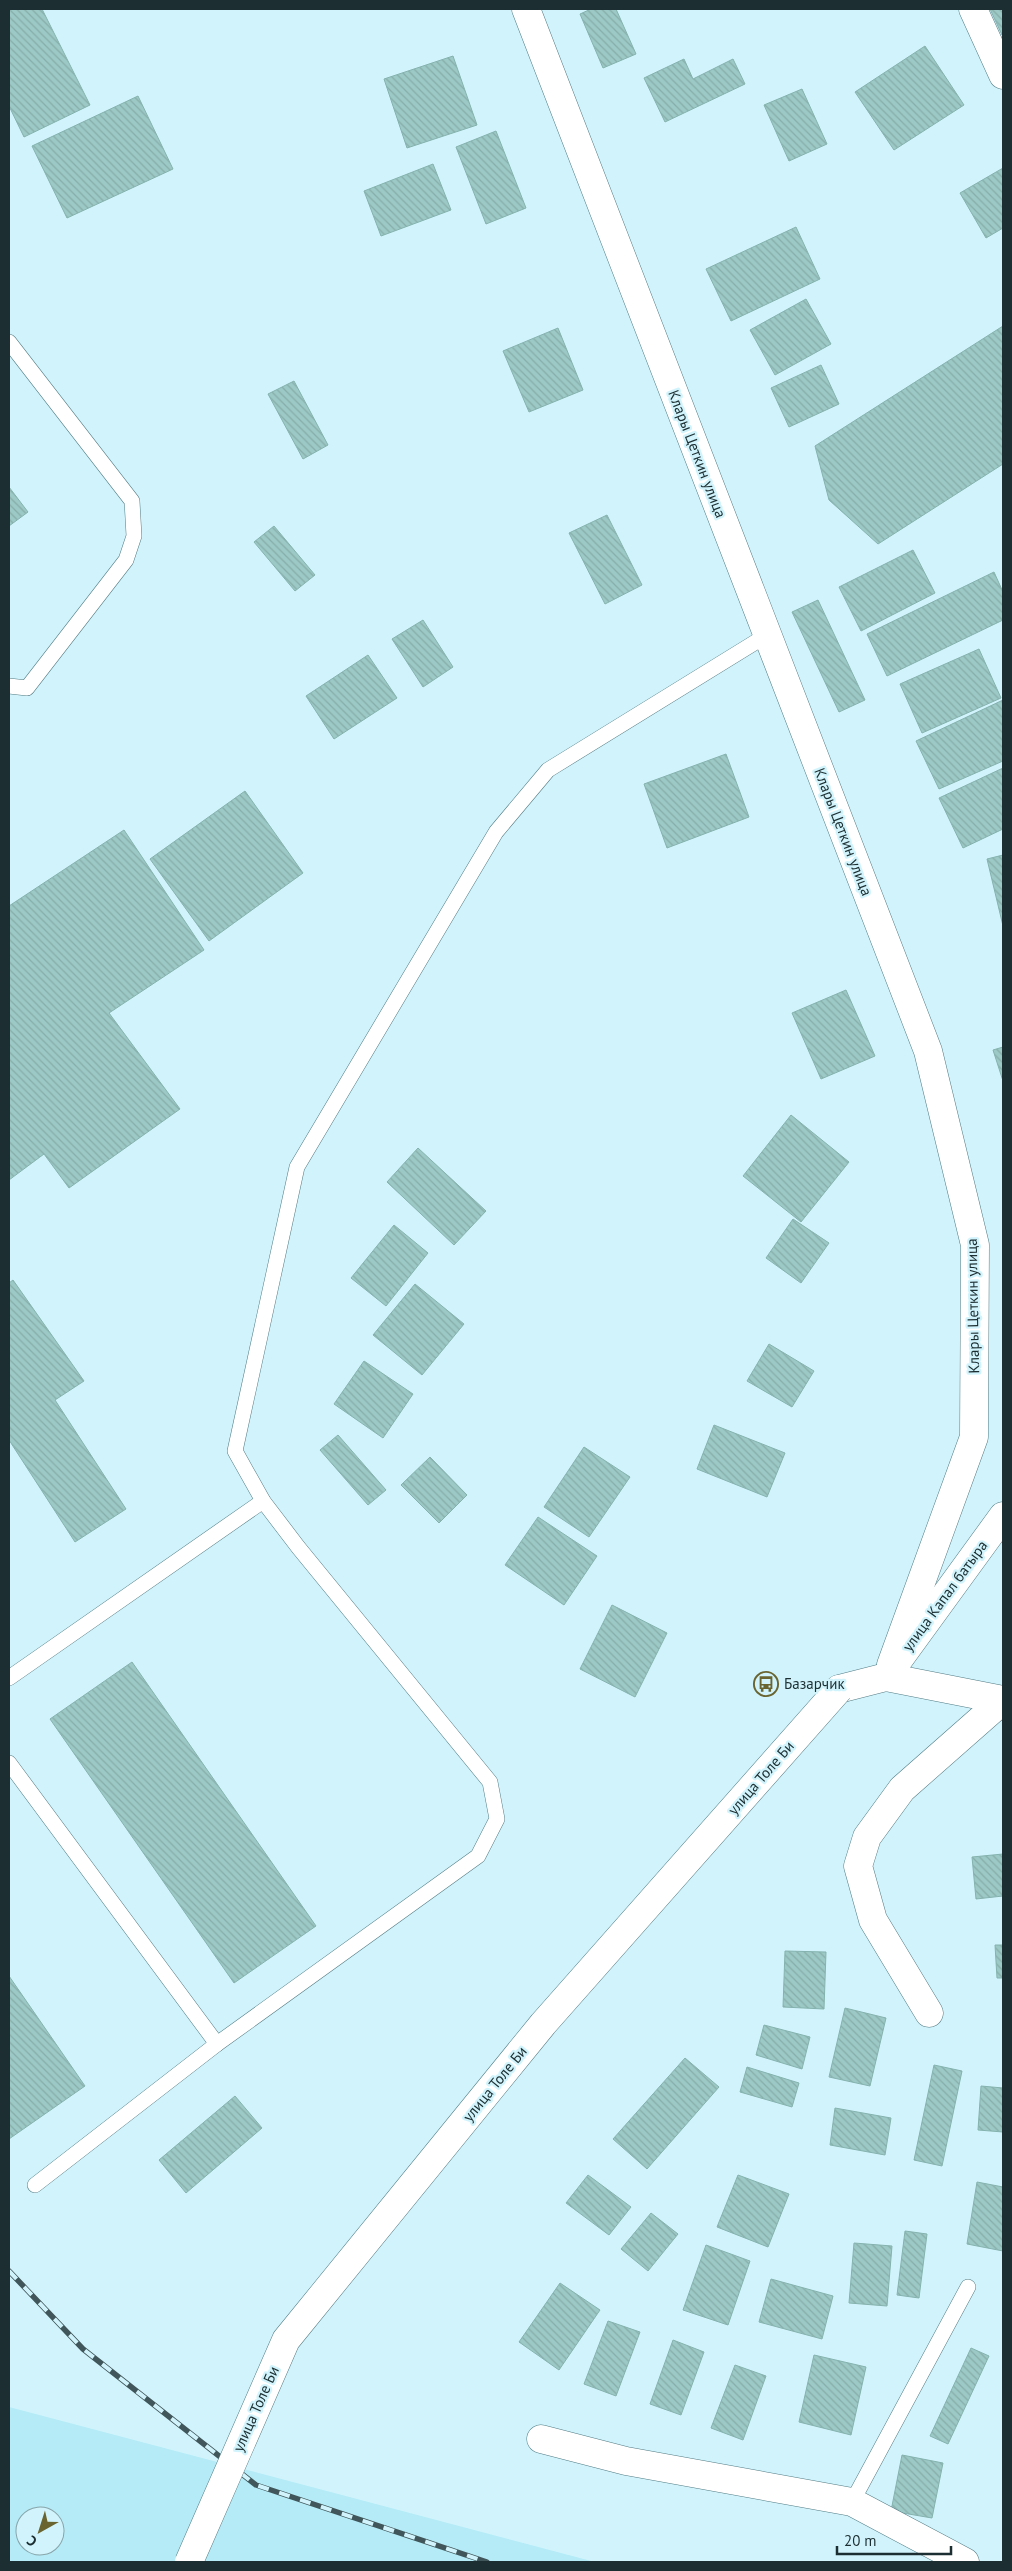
<svg xmlns="http://www.w3.org/2000/svg" width="1012" height="2571" viewBox="0 0 1012 2571" font-family="'PT Sans',sans-serif">
<style>
.built{fill:#b4ebf6;fill-rule:evenodd}
.building{fill:url(#building-back-hatch);stroke:#85b2ae}
.lines{fill:none;stroke-linecap:round;stroke-linejoin:round}
.lane-casing{stroke:#527b84;stroke-width:16}
.street-casing{stroke:#527b84;stroke-width:29}
.secondary-casing{stroke:#527b84;stroke-width:29}
.lane{stroke:#fff;stroke-width:15}
.street{stroke:#fff;stroke-width:28}
.secondary{stroke:#fff;stroke-width:28}
.rail-casing{stroke:#40565a;stroke-width:5.5}
.rail{stroke:#d1f4fc;stroke-width:4;stroke-dasharray:11;stroke-linecap:butt}
.secondary-bridge-casing{stroke:#527b84;stroke-width:29;stroke-linecap:butt}
.secondary-bridge{stroke:#fff;stroke-width:28}
.labels{text-anchor:middle;stroke-width:4.5;stroke-linejoin:round;paint-order:stroke}
.street-label{font-size:15px;fill:#1c2e31;stroke:#d1f4fc}
.poi-label{font-size:15px;fill:#1c2e31;stroke:#d1f4fc;text-anchor:start}
</style>
<defs>
<pattern id="building-back-hatch" width="6" height="6" patternUnits="userSpaceOnUse" patternTransform="scale(1.25)"><rect width="6" height="6" fill="#9cc9c5"/><path d="M-1 5l2 2M0 0l6 6M5-1l2 2" fill="none" stroke="#86adaa"/></pattern>
</defs>
<rect width="100%" height="100%" fill="#d1f4fc"/>
<path class="built" d="M 9,2407 L 595,2562 L 9,2562 ZM 25,2516 L 55,2516 L 55,2546 L 25,2546 Z"/>
<g class="building">
<polygon points="9,9 42,9 90,105 24,137 9,106"/>
<polygon points="591,9 616,9 636,54 603,68 580,14"/>
<polygon points="990,9 1003,9 1003,35 1002,35"/>
<polygon points="925,46 964,105 894,150 855,92"/>
<polygon points="453,56 477,125 407,148 384,79"/>
<polygon points="684,59 693,79 733,59 745,84 665,122 644,78"/>
<polygon points="802,89 827,144 789,161 764,105"/>
<polygon points="138,96 173,169 67,218 32,146"/>
<polygon points="496,131 526,208 486,224 456,147"/>
<polygon points="433,164 451,210 381,236 364,191"/>
<polygon points="1003,168 1003,228 986,238 960,193"/>
<polygon points="796,227 820,279 731,321 706,269"/>
<polygon points="806,299 831,344 775,375 750,330"/>
<polygon points="1003,326 1003,464 878,544 829,500 815,446"/>
<polygon points="558,328 583,390 529,412 503,351"/>
<polygon points="821,365 839,404 789,427 771,388"/>
<polygon points="294,381 328,445 303,459 268,394"/>
<polygon points="9,487 28,512 9,526"/>
<polygon points="607,515 642,585 605,604 569,533"/>
<polygon points="274,526 315,575 295,591 254,542"/>
<polygon points="913,550 935,593 861,631 839,587"/>
<polygon points="994,572 1003,592 1003,620 887,676 867,634"/>
<polygon points="818,600 865,700 839,712 792,612"/>
<polygon points="423,620 453,667 423,687 392,639"/>
<polygon points="979,649 1001,698 922,733 900,684"/>
<polygon points="368,655 397,698 334,739 306,696"/>
<polygon points="1003,700 1003,761 939,789 916,741"/>
<polygon points="726,754 749,817 667,848 644,784"/>
<polygon points="1003,768 1003,829 963,848 939,798"/>
<polygon points="245,791 303,873 209,941 150,859"/>
<polygon points="124,830 204,950 109,1013 180,1109 69,1188 44,1154 9,1180 9,906"/>
<polygon points="1003,855 1003,926 987,859"/>
<polygon points="846,990 875,1056 821,1079 792,1013"/>
<polygon points="1003,1047 1003,1081 993,1050"/>
<polygon points="791,1115 849,1162 801,1222 743,1176"/>
<polygon points="418,1148 486,1211 454,1245 387,1182"/>
<polygon points="793,1219 829,1243 801,1283 766,1258"/>
<polygon points="394,1225 428,1253 386,1306 351,1278"/>
<polygon points="13,1280 84,1381 55,1400 126,1509 75,1542 9,1440 9,1283"/>
<polygon points="415,1284 464,1324 422,1375 373,1335"/>
<polygon points="769,1344 814,1371 792,1407 747,1381"/>
<polygon points="364,1361 413,1394 383,1438 334,1404"/>
<polygon points="714,1425 785,1453 767,1497 697,1469"/>
<polygon points="338,1435 386,1490 368,1505 320,1450"/>
<polygon points="584,1447 630,1477 589,1537 544,1507"/>
<polygon points="430,1457 467,1495 439,1523 401,1485"/>
<polygon points="538,1517 597,1556 564,1605 505,1565"/>
<polygon points="612,1605 667,1633 635,1697 580,1669"/>
<polygon points="132,1662 316,1926 234,1983 50,1719"/>
<polygon points="1003,1854 1003,1896 976,1899 972,1857"/>
<polygon points="995,1945 1003,1945 1003,1978 997,1978"/>
<polygon points="785,1951 826,1952 824,2009 783,2007"/>
<polygon points="9,1976 85,2086 9,2139"/>
<polygon points="845,2008 886,2018 870,2086 829,2077"/>
<polygon points="764,2025 810,2037 802,2069 756,2055"/>
<polygon points="685,2058 719,2087 647,2169 613,2139"/>
<polygon points="934,2065 962,2071 942,2166 914,2160"/>
<polygon points="747,2067 799,2083 792,2107 740,2092"/>
<polygon points="981,2086 1003,2088 1003,2132 978,2130"/>
<polygon points="235,2096 262,2128 186,2193 159,2160"/>
<polygon points="835,2108 891,2118 885,2155 830,2145"/>
<polygon points="588,2175 631,2207 609,2235 566,2203"/>
<polygon points="738,2175 789,2194 768,2247 717,2227"/>
<polygon points="977,2182 1003,2187 1003,2251 967,2244"/>
<polygon points="651,2213 678,2234 648,2271 621,2249"/>
<polygon points="905,2231 927,2234 919,2298 897,2295"/>
<polygon points="854,2243 892,2246 887,2306 849,2303"/>
<polygon points="706,2245 750,2261 728,2325 683,2310"/>
<polygon points="771,2279 833,2296 822,2339 759,2322"/>
<polygon points="560,2283 600,2310 559,2370 519,2342"/>
<polygon points="608,2321 640,2332 616,2396 584,2384"/>
<polygon points="673,2340 704,2352 681,2415 650,2404"/>
<polygon points="971,2348 989,2356 948,2444 930,2436"/>
<polygon points="814,2355 866,2367 851,2435 799,2422"/>
<polygon points="735,2365 766,2376 743,2440 711,2428"/>
<polygon points="902,2455 943,2463 932,2518 891,2511"/>
</g>
<g class="lines">
<defs>
<g id="lane">
<polyline points="9,342 132,501 134,536 126,560 27,688 9,686"/>
<polyline points="9,1678 263,1501"/>
<polyline points="9,1763 217,2044"/>
<polyline points="35,2185 217,2044 478,1856 497,1819 490,1782 298,1547 263,1501 235,1451 297,1167 496,832 548,770 767,635"/>
<polyline points="852,2502 968,2287"/>
</g>
<g id="street">
<polyline points="526,9 928,1051 975,1245 974,1437 891,1665"/>
<polyline points="973,9 1003,75"/>
<polyline points="929,2013 873,1920 858,1866 867,1837 902,1789 1003,1700"/>
<polyline points="541,2439 626,2461 852,2502 965,2562"/>
</g>
<g id="secondary">
<polyline points="886,1677 1003,1516"/>
<polyline points="839,1689 886,1677 1003,1700"/>
</g>
</defs>
<use href="#lane" class="lane-casing"/>
<use href="#street" class="street-casing"/>
<use href="#secondary" class="secondary-casing"/>
<use href="#lane" class="lane"/>
<use href="#street" class="street"/>
<use href="#secondary" class="secondary"/>
<defs>
<polyline id="rail" points="9,2271 83,2349 256,2485 487,2562"/>
</defs>
<use href="#rail" class="rail-casing"/>
<use href="#rail" class="rail"/>
<defs>
<polyline id="secondary-bridge" points="189,2562 286,2340 543,2024 839,1689"/>
</defs>
<use href="#secondary-bridge" class="secondary-bridge-casing"/>
<use href="#secondary-bridge" class="secondary-bridge"/>
</g>
<defs>
<symbol id="bus-ring" viewBox="-11 -11 22 22"><circle r="9.5" fill="#d1f4fc" stroke="#6a6430" stroke-width="1.5"/><path d="M-5-6H5V4H4V6H2V4H-2V6H-4V4H-5ZM-3.5-4V0h7V-4ZM-3.5 1.2v1.5H-2V1.2ZM2 1.2v1.5H3.5V1.2Z" fill="#6a6430"/></symbol>
</defs>
<g fill-rule="evenodd">
<use href="#bus-ring" x="752" y="1670" width="28" height="28"/>
</g>
<g class="labels">
<g class="street-label">
<text transform="translate(697 454) rotate(69)" y="5">Клары Цеткин улица</text>
<text transform="translate(843 832) rotate(69)" y="5">Клары Цеткин улица</text>
<text transform="translate(973 1306) rotate(-91)" y="5">Клары Цеткин улица</text>
<text transform="translate(945 1596) rotate(-54)" y="5">улица Капал батыра</text>
<text transform="translate(761 1778) rotate(-49)" y="5">улица Толе Би</text>
<text transform="translate(495 2084) rotate(-51)" y="5">улица Толе Би</text>
<text transform="translate(256 2409) rotate(-66)" y="5">улица Толе Би</text>
</g>
<g class="poi-label">
<text x="784" y="1689">Базарчик</text>
</g>
</g>
<rect width="1012" height="2571" fill="none" stroke="#1c2e31" stroke-width="20"/>
<g transform="translate(40 2531) rotate(219)"><circle r="24" fill="#d1f4fc" stroke="#89a5ab"/>
<path d="M0-4L9 19L0 12L-9 19Z" fill="#6a6430"/>
<text y="-8" font-size="14" font-weight="bold" text-anchor="middle" fill="#1c2e31">С</text>
</g>
<path d="M837 2546v8h114v-8" fill="none" stroke="#1c2e31" stroke-width="2.5"/>
<text x="844" y="2546" font-size="15" fill="#1c2e31" stroke="#d1f4fc" stroke-width="4" paint-order="stroke">20 m</text>
</svg>
